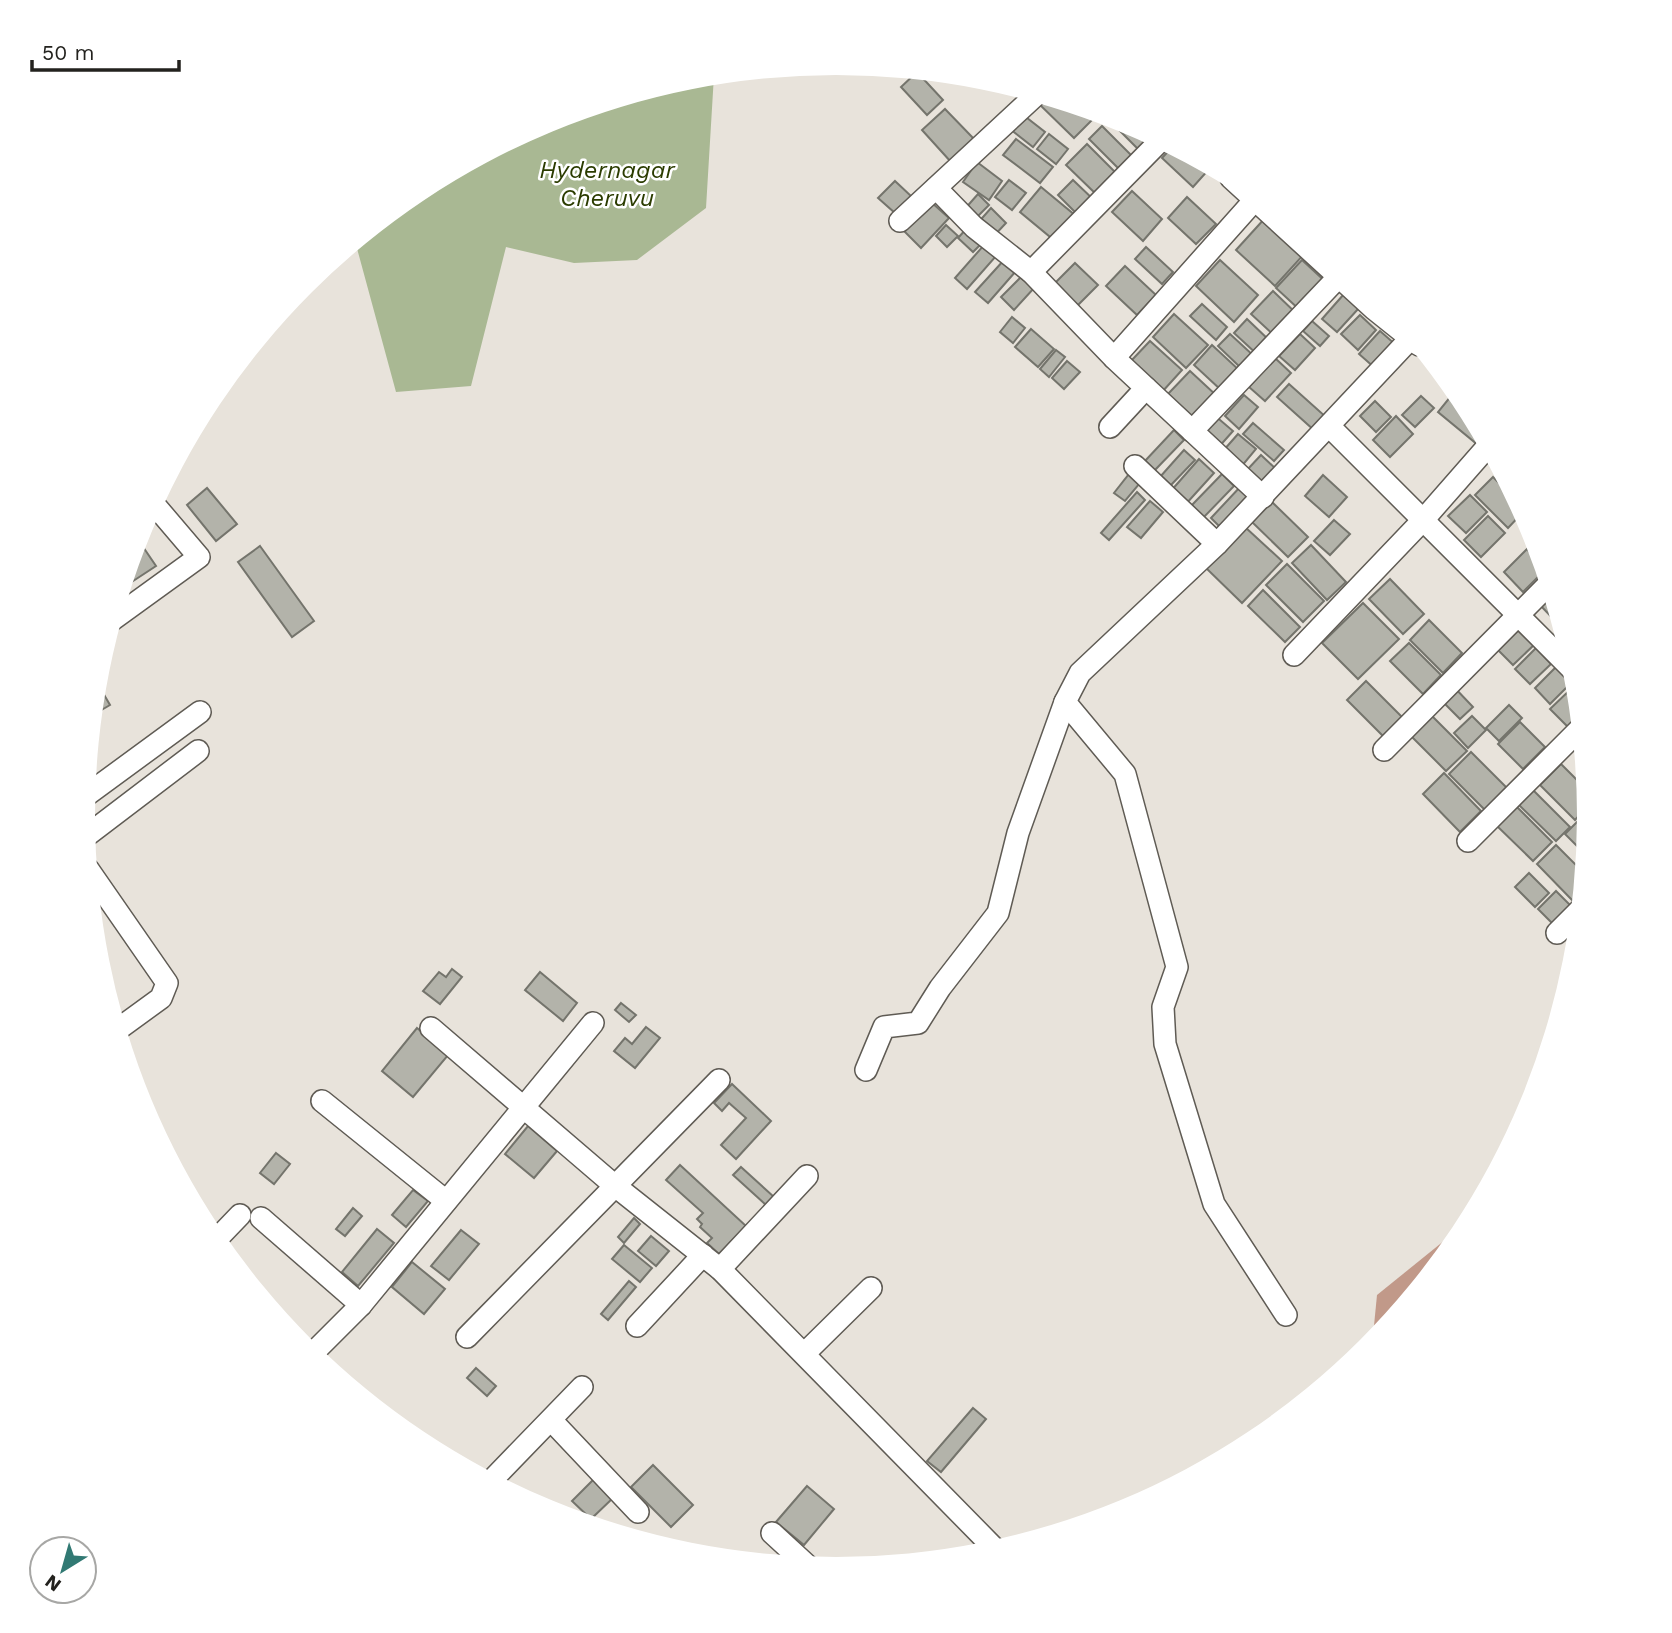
<svg xmlns="http://www.w3.org/2000/svg" width="1672" height="1633" viewBox="0 0 1672 1633" font-family="'Work Sans',sans-serif">
<style>
.forest{fill:#c19989}
.water{fill:#a9b893}
.building{fill:#b3b3aa;stroke:#74746c;stroke-width:2}
.lines{fill:none;stroke-linecap:round;stroke-linejoin:round}
.minor-casing{stroke:#5f5b54;stroke-width:24}
.minor{stroke:#fff;stroke-width:21}
.labels{text-anchor:middle;stroke-width:5;stroke-linejoin:round;paint-order:stroke}
.water-label{font-size:24px;font-style:italic;fill:#2b3c00;stroke:#fff}
</style>
<rect width="100%" height="100%" fill="#e8e3db"/>
<polygon class="forest" points="1471,1219 1462,1235 1372,1346 1377,1295"/>
<polygon class="water" points="714,75 706,208 637,260 574,263 506,247 471,386 396,392 355,241 418,190 548,120 689,77"/>
<g class="building">
<polygon points="917,72 943,100 927,115 901,87"/>
<polygon points="1044,96 1082,107 1093,119 1074,138 1038,103"/>
<polygon points="945,109 975,140 951,162 922,130"/>
<polygon points="1022,114 1045,132 1033,147 1010,129"/>
<polygon points="1109,116 1125,121 1152,135 1138,149 1107,118"/>
<polygon points="1102,126 1134,158 1121,171 1089,139"/>
<polygon points="1049,134 1068,149 1056,164 1037,149"/>
<polygon points="1016,139 1053,167 1040,183 1003,155"/>
<polygon points="1087,144 1118,175 1098,196 1066,165"/>
<polygon points="1173,146 1210,168 1193,187 1162,158"/>
<polygon points="977,162 1002,181 989,200 963,182"/>
<polygon points="1009,180 1026,193 1012,210 995,197"/>
<polygon points="1073,180 1095,201 1080,217 1058,195"/>
<polygon points="895,181 911,196 895,213 878,198"/>
<polygon points="1041,187 1076,216 1055,241 1020,212"/>
<polygon points="1132,191 1162,219 1143,241 1112,212"/>
<polygon points="978,194 989,205 973,221 963,211"/>
<polygon points="1187,197 1216,224 1196,244 1168,218"/>
<polygon points="931,202 949,218 921,248 904,231"/>
<polygon points="991,208 1006,223 991,239 976,225"/>
<polygon points="1266,217 1305,253 1275,286 1236,250"/>
<polygon points="946,225 958,236 947,247 936,236"/>
<polygon points="967,228 983,242 973,252 958,238"/>
<polygon points="984,245 997,255 967,289 955,278"/>
<polygon points="1146,247 1173,272 1162,284 1135,259"/>
<polygon points="1004,260 1016,271 988,303 975,292"/>
<polygon points="1220,260 1258,295 1234,322 1196,286"/>
<polygon points="1302,260 1328,284 1302,312 1276,288"/>
<polygon points="1075,263 1098,285 1077,306 1054,284"/>
<polygon points="1125,266 1156,295 1137,315 1106,286"/>
<polygon points="1023,275 1035,287 1014,310 1001,297"/>
<polygon points="1358,275 1369,284 1389,308 1352,281"/>
<polygon points="1273,291 1299,316 1278,339 1251,314"/>
<polygon points="1344,294 1359,308 1337,332 1322,319"/>
<polygon points="1202,304 1227,327 1216,340 1190,316"/>
<polygon points="1174,314 1208,345 1186,368 1153,337"/>
<polygon points="1360,315 1376,330 1358,350 1341,334"/>
<polygon points="1012,317 1025,328 1013,343 1000,332"/>
<polygon points="1247,319 1272,343 1259,356 1234,333"/>
<polygon points="1312,321 1329,336 1320,346 1303,331"/>
<polygon points="1031,329 1054,349 1038,367 1015,347"/>
<polygon points="1380,331 1396,345 1375,368 1359,354"/>
<polygon points="1230,334 1255,357 1243,370 1218,346"/>
<polygon points="1300,334 1315,348 1295,370 1279,356"/>
<polygon points="1150,341 1182,370 1162,392 1130,362"/>
<polygon points="1212,345 1239,370 1221,390 1194,365"/>
<polygon points="1056,350 1065,357 1049,377 1040,369"/>
<polygon points="1275,358 1291,373 1265,401 1249,387"/>
<polygon points="1067,361 1080,372 1064,389 1052,378"/>
<polygon points="1190,371 1217,396 1194,420 1167,395"/>
<polygon points="1289,384 1327,418 1315,431 1277,397"/>
<polygon points="1244,395 1258,407 1239,429 1225,416"/>
<polygon points="1421,396 1434,408 1415,427 1402,415"/>
<polygon points="1451,396 1469,411 1484,438 1478,445 1438,412"/>
<polygon points="1375,401 1391,417 1376,432 1360,416"/>
<polygon points="1213,414 1233,431 1217,449 1197,432"/>
<polygon points="1396,416 1413,434 1390,457 1373,440"/>
<polygon points="1253,423 1284,450 1274,461 1243,434"/>
<polygon points="1174,430 1184,440 1154,471 1144,462"/>
<polygon points="1238,434 1256,449 1241,467 1223,451"/>
<polygon points="1184,450 1195,460 1170,486 1160,477"/>
<polygon points="1261,455 1277,470 1263,485 1247,470"/>
<polygon points="1199,459 1214,473 1185,505 1170,492"/>
<polygon points="1129,474 1140,483 1125,501 1114,493"/>
<polygon points="1222,474 1234,486 1204,517 1191,506"/>
<polygon points="1323,475 1347,497 1329,517 1305,496"/>
<polygon points="1493,477 1518,502 1523,512 1508,528 1475,495"/>
<polygon points="1241,486 1251,496 1221,528 1211,518"/>
<polygon points="207,488 237,524 216,541 187,505"/>
<polygon points="1137,492 1145,500 1109,540 1101,533"/>
<polygon points="1470,495 1487,512 1466,533 1448,516"/>
<polygon points="1150,501 1163,512 1141,538 1127,527"/>
<polygon points="1272,502 1308,537 1288,557 1252,522"/>
<polygon points="1488,516 1505,533 1481,557 1464,540"/>
<polygon points="1334,520 1350,534 1330,555 1314,541"/>
<polygon points="1245,527 1282,561 1242,603 1206,568"/>
<polygon points="137,538 156,566 121,589"/>
<polygon points="1311,545 1346,582 1327,600 1292,563"/>
<polygon points="260,546 314,621 292,637 238,562"/>
<polygon points="1527,549 1545,570 1523,592 1504,572"/>
<polygon points="1287,564 1324,601 1303,622 1266,585"/>
<polygon points="1390,579 1424,614 1403,634 1369,599"/>
<polygon points="1263,590 1300,627 1285,642 1248,606"/>
<polygon points="1551,592 1562,628 1539,604"/>
<polygon points="1363,603 1399,639 1358,679 1322,643"/>
<polygon points="1429,620 1462,653 1443,673 1410,640"/>
<polygon points="1517,627 1535,644 1513,665 1496,648"/>
<polygon points="1409,643 1441,675 1423,694 1390,661"/>
<polygon points="1536,648 1551,664 1530,684 1515,669"/>
<polygon points="1556,667 1572,682 1550,704 1535,688"/>
<polygon points="96,681 110,705 93,715"/>
<polygon points="1366,681 1402,717 1383,736 1347,700"/>
<polygon points="1452,685 1473,707 1460,719 1439,698"/>
<polygon points="1574,686 1577,690 1580,716 1568,727 1550,709"/>
<polygon points="1509,705 1522,718 1499,741 1486,728"/>
<polygon points="1430,714 1467,751 1446,771 1409,734"/>
<polygon points="1472,716 1486,730 1468,748 1454,733"/>
<polygon points="1520,722 1545,747 1523,769 1498,744"/>
<polygon points="1471,752 1507,788 1485,810 1449,774"/>
<polygon points="1561,764 1587,790 1588,806 1575,820 1540,785"/>
<polygon points="1444,773 1481,811 1460,832 1423,794"/>
<polygon points="1533,790 1570,827 1556,841 1519,805"/>
<polygon points="1516,806 1552,842 1533,861 1497,826"/>
<polygon points="1578,821 1588,831 1586,855 1565,834"/>
<polygon points="1556,845 1584,873 1582,892 1573,901 1537,864"/>
<polygon points="1529,873 1549,893 1535,907 1515,887"/>
<polygon points="1556,891 1570,905 1552,923 1538,909"/>
<polygon points="452,969 462,977 440,1004 423,991 439,972 446,977"/>
<polygon points="540,972 577,1003 563,1021 525,990"/>
<polygon points="621,1003 636,1015 629,1022 615,1010"/>
<polygon points="646,1027 660,1038 635,1068 614,1051 625,1038 632,1044"/>
<polygon points="417,1028 449,1054 413,1097 382,1071"/>
<polygon points="732,1084 771,1121 736,1159 721,1145 746,1118 729,1103 722,1111 714,1103"/>
<polygon points="528,1126 557,1151 534,1178 505,1154"/>
<polygon points="276,1153 290,1164 274,1184 260,1173"/>
<polygon points="680,1165 746,1226 719,1254 707,1243 712,1238 700,1227 702,1224 697,1219 703,1213 666,1180"/>
<polygon points="741,1167 774,1197 766,1205 733,1175"/>
<polygon points="413,1190 428,1201 406,1227 392,1215"/>
<polygon points="353,1208 362,1216 345,1236 336,1229"/>
<polygon points="634,1218 640,1224 624,1243 618,1237"/>
<polygon points="377,1229 394,1243 358,1286 342,1272"/>
<polygon points="461,1230 479,1244 449,1280 431,1266"/>
<polygon points="651,1236 669,1251 656,1266 638,1251"/>
<polygon points="624,1245 652,1268 640,1282 612,1259"/>
<polygon points="412,1262 445,1289 424,1314 392,1287"/>
<polygon points="629,1281 636,1287 608,1320 601,1314"/>
<polygon points="476,1368 496,1386 487,1396 467,1378"/>
<polygon points="973,1408 986,1419 941,1472 927,1461"/>
<polygon points="653,1465 693,1505 671,1527 631,1487"/>
<polygon points="595,1478 614,1497 591,1519 572,1501"/>
<polygon points="807,1486 834,1509 804,1545 776,1522"/>
</g>
<g class="lines">
<defs>
<g id="minor">
<polyline points="1231,178 1374,309 1419,345"/>
<polyline points="936,188 974,227 1031,272 1114,358 1263,497"/>
<polyline points="900,221 1037,94"/>
<polyline points="1031,272 1161,140"/>
<polyline points="1114,358 1260,194"/>
<polyline points="1329,426 1575,672"/>
<polyline points="1110,427 1146,388"/>
<polyline points="1192,431 1348,267"/>
<polyline points="1135,466 1217,544"/>
<polyline points="112,620 199,557 153,503"/>
<polyline points="1294,655 1424,519 1488,446"/>
<polyline points="1384,750 1549,584"/>
<polyline points="84,797 200,712"/>
<polyline points="85,837 198,751"/>
<polyline points="1468,841 1581,728"/>
<polyline points="88,869 167,983 161,998 117,1030"/>
<polyline points="1557,933 1580,910"/>
<polyline points="431,1028 614,1185 720,1269 997,1551"/>
<polyline points="866,1070 884,1027 918,1023 940,988 998,913 1018,833 1065,702"/>
<polyline points="322,1101 446,1201"/>
<polyline points="261,1218 361,1305"/>
<polyline points="215,1241 240,1215"/>
<polyline points="720,1269 807,1176"/>
<polyline points="1286,1315 1214,1204 1165,1044 1163,1007 1177,967 1125,774 1065,702 1080,673 1217,544 1410,339"/>
<polyline points="637,1326 703,1255"/>
<polyline points="467,1337 719,1080"/>
<polyline points="805,1353 871,1288"/>
<polyline points="311,1355 361,1305 593,1023"/>
<polyline points="551,1420 638,1512"/>
<polyline points="490,1482 582,1387"/>
<polyline points="772,1533 809,1567"/>
</g>
</defs>
<use href="#minor" class="minor-casing"/>
<use href="#minor" class="minor"/>
</g>
<g class="labels">
<g class="water-label">
<text x="607" y="178">Hydernagar<tspan x="607" dy="28">Cheruvu</tspan></text>
</g>
</g>
<path d="M0 0H1672V1633H0ZM95 816a741 741 0 1 1 1482 0a741 741 0 1 1-1482 0Z" fill="#fff" fill-rule="evenodd"/>
<g transform="translate(63 1570) rotate(217)"><circle r="33" fill="#ffffff" stroke="#a7a7a5" stroke-width="2"/>
<path d="M0-5L12 26L0 18L-12 26Z" fill="#317973"/>
<text y="-10" font-size="19" font-weight="bold" text-anchor="middle" fill="#23221e">N</text>
</g>
<path d="M32 60v10h147v-10" fill="none" stroke="#23221e" stroke-width="3.5"/>
<text x="42" y="60" font-size="21" fill="#23221e" stroke="#ffffff" stroke-width="5" paint-order="stroke">50 m</text>
</svg>
